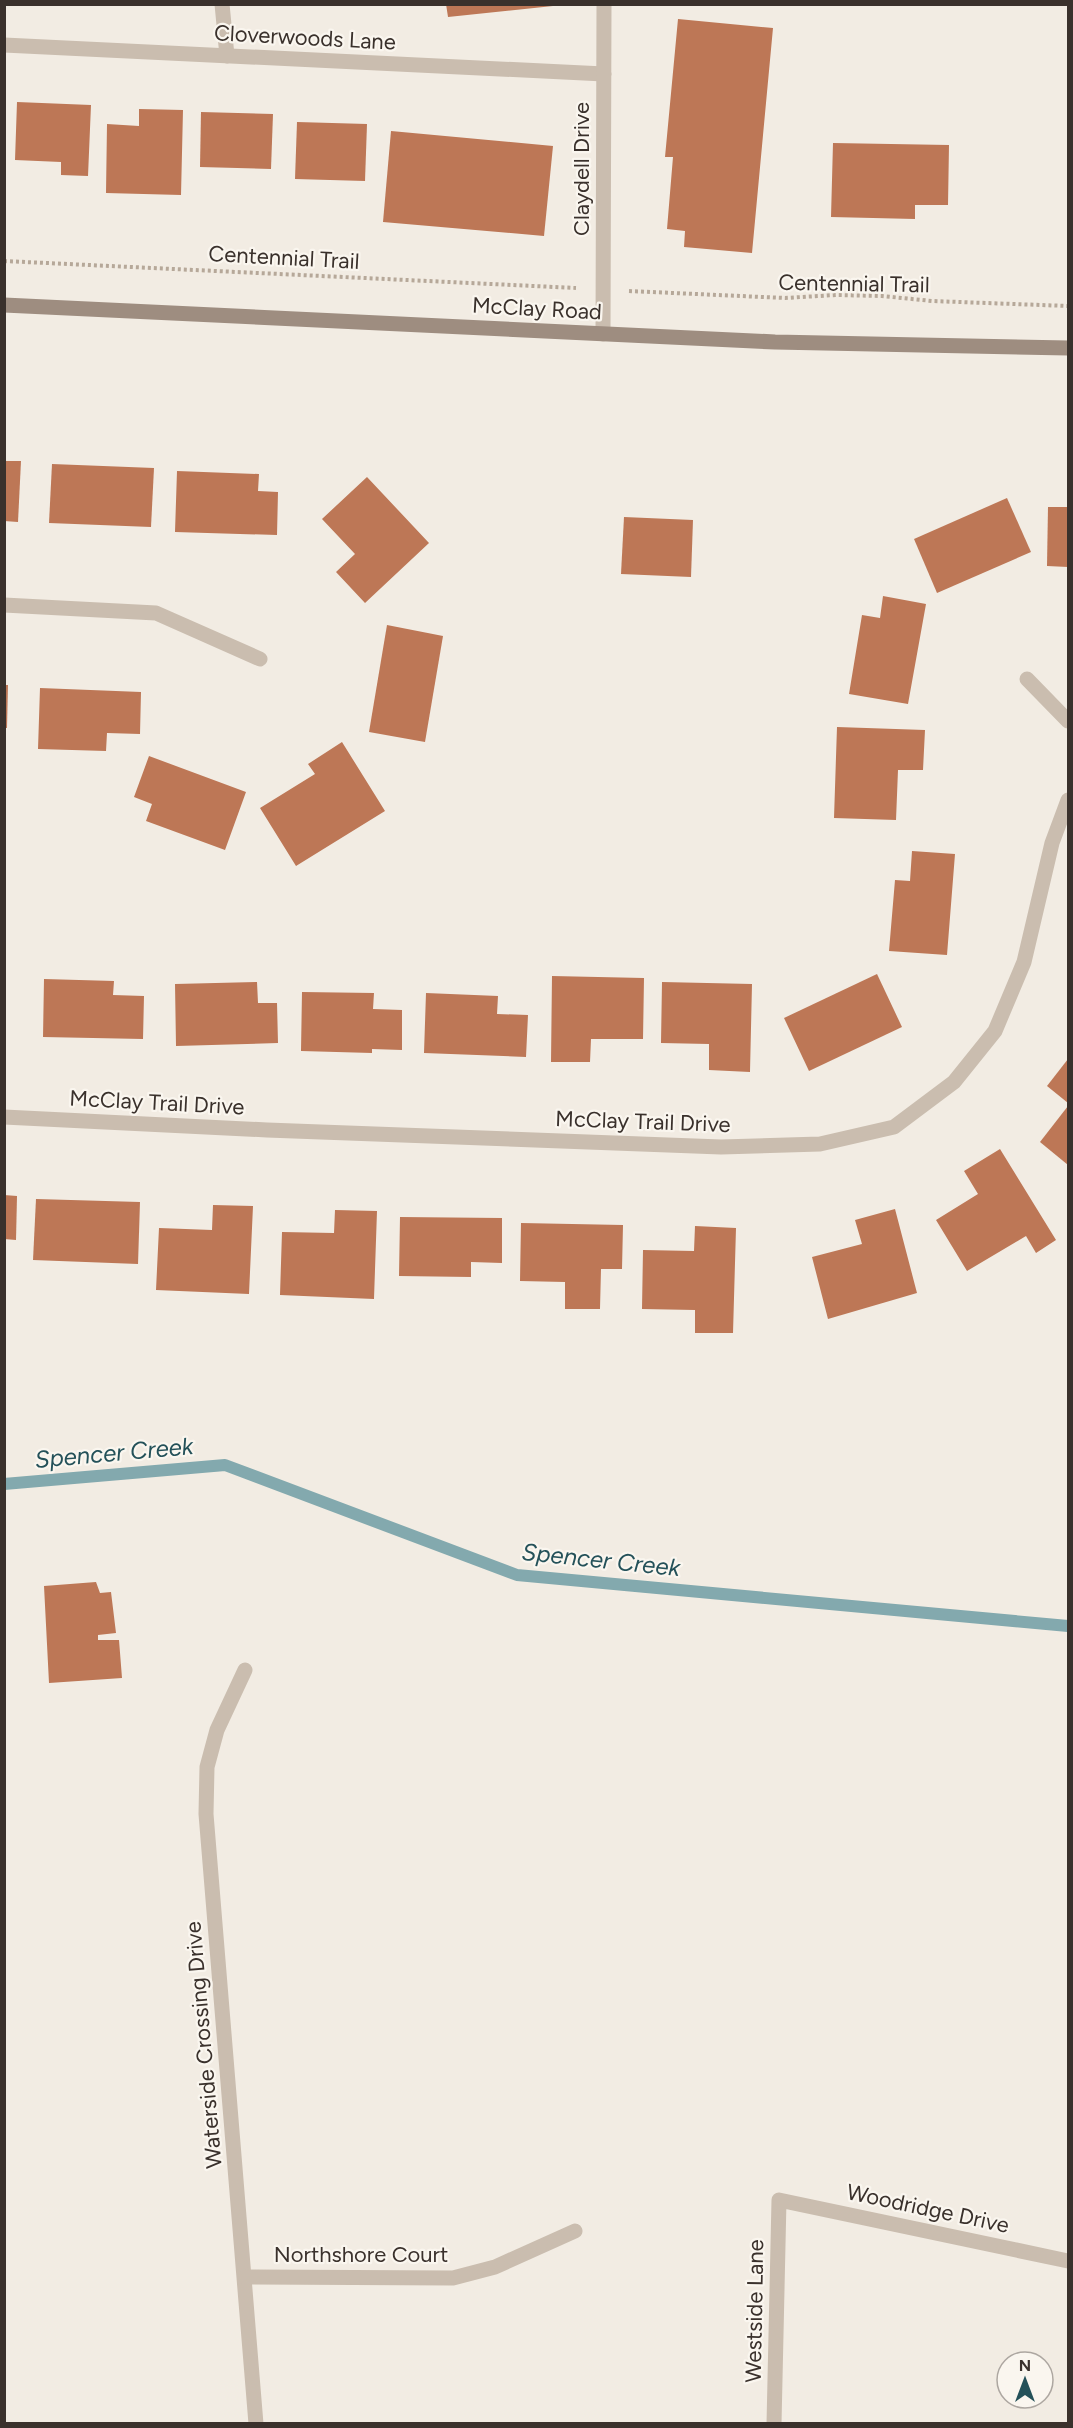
<svg xmlns="http://www.w3.org/2000/svg" width="1073" height="2428" viewBox="0 0 1073 2428" font-family="Figtree,sans-serif">
<style>
.lines{fill:none;stroke-linecap:round;stroke-linejoin:round}
.stream{stroke:#83a9ae;stroke-width:12}
.building{fill:#bd7756}
.path{stroke:#b6a899;stroke-width:4;stroke-dasharray:3 3;stroke-linecap:butt}
.street{stroke:#cabdaf;stroke-width:15}
.secondary{stroke:#9e8d80;stroke-width:15}
.labels{text-anchor:middle;stroke-width:4.5;stroke-linejoin:round;paint-order:stroke}
.street-label{font-size:22px;fill:#3a312c;stroke:#faf6ef}
.water-label{font-size:24px;font-style:italic;fill:#245159;stroke:#faf6ef}
</style>
<rect width="100%" height="100%" fill="#f2ece3"/>
<g class="lines">
<polyline class="stream" points="4,1484 225,1465 517,1575 1068,1626"/>
</g>
<g class="building">
<polygon points="446,4 553,4 553,6 448,17"/>
<polygon points="678,19 773,28 752,253 684,247 685,231 667,229 673,157 665,157"/>
<polygon points="17,102 91,105 88,176 61,175 61,162 15,160"/>
<polygon points="139,109 183,110 181,195 106,193 107,124 139,126"/>
<polygon points="201,112 273,114 271,169 200,167"/>
<polygon points="297,122 367,124 365,181 295,179"/>
<polygon points="391,131 553,146 544,236 383,222"/>
<polygon points="833,143 949,145 948,205 915,205 915,219 831,217"/>
<polygon points="4,461 21,461 18,522 4,521"/>
<polygon points="52,464 154,468 151,527 49,523"/>
<polygon points="177,471 259,474 258,491 278,492 277,535 175,532"/>
<polygon points="367,477 429,543 365,603 336,572 355,554 322,519"/>
<polygon points="1007,498 1031,552 937,593 914,539"/>
<polygon points="1048,507 1068,507 1068,567 1047,566"/>
<polygon points="624,517 693,520 691,577 621,574"/>
<polygon points="883,596 926,604 908,704 849,694 862,615 880,618"/>
<polygon points="387,625 443,636 425,742 369,732"/>
<polygon points="5,685 8,685 7,728 5,728"/>
<polygon points="40,688 141,692 140,734 107,733 106,751 38,749"/>
<polygon points="837,727 925,730 923,770 898,770 896,820 834,818"/>
<polygon points="342,742 385,811 296,866 260,808 315,774 308,764"/>
<polygon points="149,756 246,792 225,850 146,821 152,804 134,797"/>
<polygon points="912,851 955,854 947,955 889,951 895,880 910,881"/>
<polygon points="877,974 902,1027 809,1071 784,1018"/>
<polygon points="552,976 644,978 643,1039 591,1039 590,1062 551,1062"/>
<polygon points="44,979 114,981 113,995 144,996 143,1039 43,1037"/>
<polygon points="257,982 258,1003 277,1003 278,1043 176,1046 175,984"/>
<polygon points="662,982 752,984 750,1072 709,1070 709,1044 661,1043"/>
<polygon points="302,992 374,993 373,1009 402,1010 402,1050 372,1049 372,1053 301,1051"/>
<polygon points="426,993 498,996 497,1014 528,1015 526,1057 424,1053"/>
<polygon points="1068,1059 1068,1103 1047,1086"/>
<polygon points="1068,1106 1068,1165 1040,1142"/>
<polygon points="1000,1149 1056,1240 1036,1253 1026,1236 967,1271 936,1220 978,1194 964,1171"/>
<polygon points="4,1195 17,1196 16,1240 4,1239"/>
<polygon points="36,1199 140,1202 138,1264 33,1260"/>
<polygon points="213,1205 253,1206 249,1294 156,1290 159,1228 212,1230"/>
<polygon points="895,1209 917,1293 828,1319 812,1257 862,1244 855,1220"/>
<polygon points="335,1210 377,1211 374,1299 280,1295 282,1232 334,1233"/>
<polygon points="400,1217 502,1218 502,1263 471,1262 471,1277 399,1276"/>
<polygon points="521,1223 623,1225 622,1269 601,1269 600,1309 565,1309 565,1282 520,1281"/>
<polygon points="695,1226 736,1228 733,1333 695,1333 695,1310 642,1309 643,1250 694,1251"/>
<polygon points="96,1582 100,1593 111,1592 116,1633 98,1635 98,1640 119,1640 122,1678 49,1683 44,1586"/>
</g>
<g class="lines">
<g class="path">
<polyline points="4,261 576,288"/>
<polyline points="629,291 785,298 836,295 882,296 932,301 1068,306"/>
</g>
<g class="street">
<polyline points="222,4 227,56"/>
<polyline points="4,45 604,74"/>
<polyline points="603,334 604,4"/>
<polyline points="4,605 156,613 260,659"/>
<polyline points="1027,679 1068,721"/>
<polyline points="4,1117 267,1130 721,1147 820,1144 894,1127 954,1082 995,1031 1024,962 1052,843 1068,800"/>
<polyline points="245,1670 217,1730 207,1767 206,1814 256,2424"/>
<polyline points="246,2277 453,2278 495,2267 575,2231"/>
<polyline points="774,2424 779,2200 1068,2261"/>
</g>
<polyline class="secondary" points="4,305 775,342 1068,348"/>
</g>
<g class="labels">
<g class="street-label">
<text transform="translate(305 37) rotate(3)" y="8">Cloverwoods Lane</text>
<text transform="translate(581 169) rotate(-90)" y="8">Claydell Drive</text>
<text transform="translate(284 257) rotate(3)" y="8">Centennial Trail</text>
<text transform="translate(854 283) rotate(1)" y="8">Centennial Trail</text>
<text transform="translate(537 308) rotate(3)" y="8">McClay Road</text>
<text transform="translate(157 1102) rotate(3)" y="8">McClay Trail Drive</text>
<text transform="translate(643 1121) rotate(2)" y="8">McClay Trail Drive</text>
<text transform="translate(203 2045) rotate(-95)" y="8">Waterside Crossing Drive</text>
<text transform="translate(928 2208) rotate(12)" y="8">Woodridge Drive</text>
<text x="361" y="2262">Northshore Court</text>
<text transform="translate(754 2311) rotate(-89)" y="8">Westside Lane</text>
</g>
<g class="water-label">
<text transform="translate(114 1453) rotate(-5)" y="8">Spencer Creek</text>
<text transform="translate(601 1560) rotate(6)" y="8">Spencer Creek</text>
</g>
</g>
<rect width="1073" height="2428" fill="none" stroke="#3a312c" stroke-width="12"/>
<g transform="translate(1025 2380)"><circle r="28" fill="#faf6ef" stroke="#ada7a1" stroke-width="1.5"/>
<path d="M0-4.5L10 22L0 15L-10 22Z" fill="#245159"/>
<text y="-9" font-size="16" font-weight="bold" text-anchor="middle" fill="#3a312c">N</text>
</g>
</svg>
